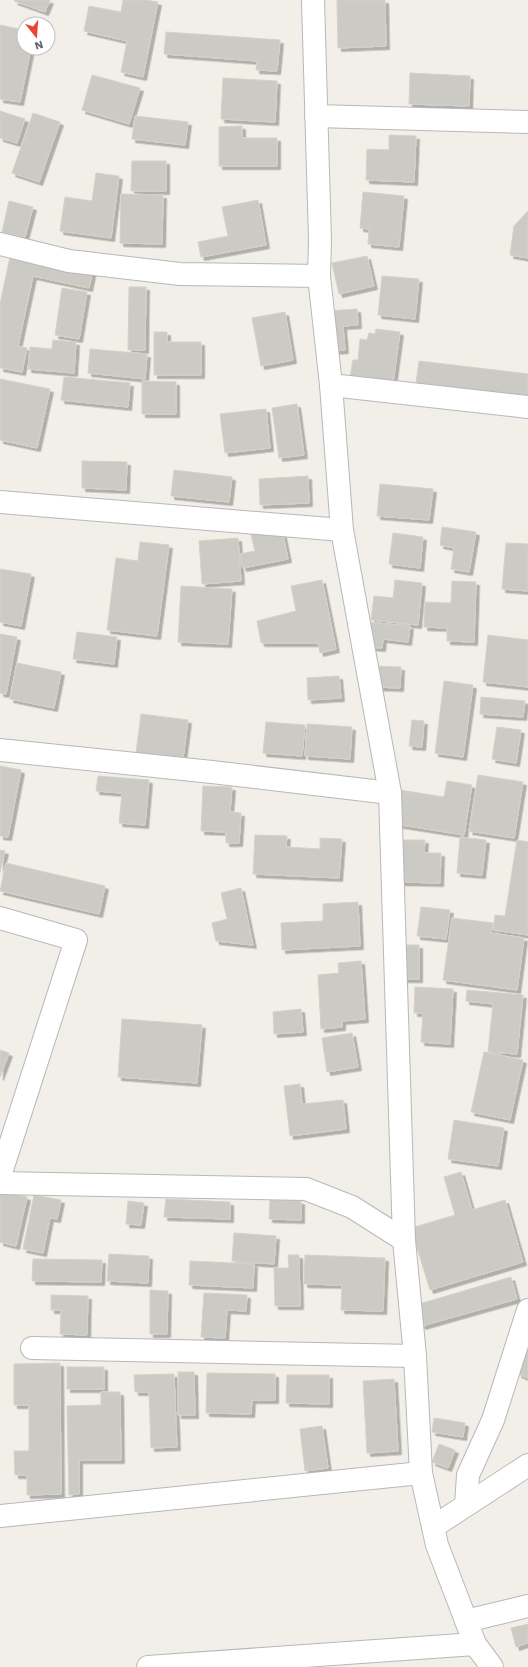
<svg xmlns="http://www.w3.org/2000/svg" width="528" height="1667" viewBox="0 0 528 1667" font-family="'Work Sans',sans-serif">
<style>
.building{fill:#cccac5;stroke:#d6d1c6;filter:url(#shadow)}
.lines{fill:none;stroke-linecap:round;stroke-linejoin:round}
.minor-casing{stroke:#b5b8bc;stroke-width:24}
.minor{stroke:#fff;stroke-width:22}
</style>
<defs>
<filter id="shadow"><feDropShadow dx="3.5" dy="3.5" stdDeviation="0" flood-color="#0004"/></filter>
</defs>
<rect width="100%" height="100%" fill="#f1efe8"/>
<g class="building">
<polygon points="15,0 50,0 45,12 14,1"/>
<polygon points="123,0 146,0 158,2 143,77 121,72 127,41 84,31 89,6 121,12"/>
<polygon points="337,0 385,0 386,46 338,48"/>
<polygon points="0,25 24,30 24,48 31,48 20,102 0,99"/>
<polygon points="166,32 280,40 277,71 256,70 257,61 164,54"/>
<polygon points="410,73 470,76 469,106 409,104"/>
<polygon points="92,75 140,88 129,124 82,110"/>
<polygon points="223,78 277,81 275,122 221,119"/>
<polygon points="0,111 25,119 17,143 0,138"/>
<polygon points="33,113 60,122 39,182 12,173"/>
<polygon points="135,116 188,122 185,145 132,139"/>
<polygon points="242,126 242,138 277,138 277,166 219,166 219,127"/>
<polygon points="389,135 416,136 414,182 366,180 367,149 389,150"/>
<polygon points="132,161 166,161 166,191 131,191"/>
<polygon points="96,173 119,176 111,238 60,231 65,197 92,201"/>
<polygon points="363,192 404,196 399,247 368,244 369,229 360,228"/>
<polygon points="121,194 163,195 162,244 120,243"/>
<polygon points="258,200 266,245 201,257 198,242 228,236 222,207"/>
<polygon points="9,201 33,207 25,237 2,232"/>
<polygon points="528,211 528,258 510,255 514,226"/>
<polygon points="11,252 93,269 89,288 33,276 18,346 27,348 22,372 0,368 0,304"/>
<polygon points="367,256 374,286 339,294 332,263"/>
<polygon points="382,276 419,279 415,319 378,315"/>
<polygon points="129,287 146,287 145,350 128,350"/>
<polygon points="62,288 87,292 79,339 55,335"/>
<polygon points="357,309 358,325 343,326 345,350 331,351 328,311"/>
<polygon points="285,312 293,360 261,366 252,318"/>
<polygon points="376,329 400,332 393,383 350,377 353,360 358,360 360,339 367,340 369,333 375,334"/>
<polygon points="154,332 167,332 167,342 201,342 201,375 154,375"/>
<polygon points="53,340 76,342 74,373 28,369 30,347 52,349"/>
<polygon points="90,349 147,354 145,379 88,373"/>
<polygon points="419,361 528,374 528,396 416,383"/>
<polygon points="64,377 130,383 128,407 61,400"/>
<polygon points="0,379 50,389 37,448 0,440"/>
<polygon points="142,381 176,382 176,414 142,414"/>
<polygon points="297,404 304,455 279,458 272,408"/>
<polygon points="266,409 270,448 225,453 220,414"/>
<polygon points="82,461 127,462 126,490 82,488"/>
<polygon points="174,470 232,477 229,502 171,496"/>
<polygon points="308,476 309,503 260,505 259,479"/>
<polygon points="380,484 433,489 429,520 377,516"/>
<polygon points="442,527 476,532 469,572 451,569 454,548 440,545"/>
<polygon points="282,530 288,559 243,568 240,554 255,551 250,531"/>
<polygon points="393,533 423,537 420,568 389,564"/>
<polygon points="238,538 241,581 202,584 199,541"/>
<polygon points="140,542 169,545 157,636 107,630 116,558 138,561"/>
<polygon points="506,543 528,544 528,591 502,589"/>
<polygon points="0,569 31,574 21,626 0,622"/>
<polygon points="322,580 336,649 320,653 318,643 261,643 257,621 296,611 291,586"/>
<polygon points="395,580 422,583 418,625 371,620 374,596 393,598"/>
<polygon points="452,581 476,582 474,642 447,641 447,628 424,627 425,602 451,603"/>
<polygon points="181,586 232,589 228,644 178,642"/>
<polygon points="366,622 410,626 408,642 383,639 382,648 370,647"/>
<polygon points="77,632 117,637 114,664 73,659"/>
<polygon points="0,634 17,637 6,694 0,693"/>
<polygon points="488,635 528,640 528,687 483,682"/>
<polygon points="17,663 61,672 54,708 10,699"/>
<polygon points="373,666 401,667 400,688 373,687"/>
<polygon points="339,676 341,698 308,700 307,678"/>
<polygon points="444,681 473,685 463,757 435,753"/>
<polygon points="481,697 525,701 523,717 480,714"/>
<polygon points="141,714 188,720 183,758 136,753"/>
<polygon points="412,720 424,721 422,747 409,746"/>
<polygon points="266,722 305,725 302,756 263,753"/>
<polygon points="307,724 352,727 350,759 305,756"/>
<polygon points="497,727 521,730 516,763 492,759"/>
<polygon points="0,766 21,770 8,837 0,836"/>
<polygon points="478,775 523,782 514,838 469,831"/>
<polygon points="98,776 149,780 145,825 119,823 122,793 96,791"/>
<polygon points="447,781 472,785 464,835 395,824 400,790 444,797"/>
<polygon points="203,786 232,787 230,812 241,813 239,843 226,843 226,832 201,831"/>
<polygon points="255,835 287,836 286,847 320,849 320,838 342,839 339,878 253,874"/>
<polygon points="460,837 486,840 482,875 457,873"/>
<polygon points="402,840 425,840 424,853 441,853 440,883 400,882"/>
<polygon points="517,840 528,842 528,935 493,930 495,915 505,916"/>
<polygon points="0,850 5,851 0,872"/>
<polygon points="6,863 105,886 99,914 0,891"/>
<polygon points="241,888 253,945 216,941 212,923 227,919 221,893"/>
<polygon points="358,902 360,946 282,950 281,923 323,921 323,904"/>
<polygon points="421,907 450,910 446,939 417,936"/>
<polygon points="452,918 493,923 491,933 524,938 517,990 443,980"/>
<rect x="401" y="945" width="18" height="34"/>
<polygon points="361,961 365,1019 342,1021 342,1027 321,1029 318,975 339,973 338,963"/>
<polygon points="415,987 453,989 450,1044 421,1042 423,1013 414,1013"/>
<polygon points="467,990 523,995 517,1054 488,1052 493,1004 466,1001"/>
<polygon points="301,1009 303,1032 274,1034 273,1012"/>
<polygon points="122,1019 202,1025 197,1083 118,1077"/>
<polygon points="352,1033 358,1067 327,1072 322,1038"/>
<polygon points="0,1050 9,1053 0,1077"/>
<polygon points="484,1052 523,1060 510,1120 471,1112"/>
<polygon points="300,1084 302,1104 343,1100 346,1129 290,1136 284,1086"/>
<polygon points="454,1120 504,1128 498,1166 448,1159"/>
<polygon points="461,1172 472,1210 505,1200 523,1262 430,1290 411,1228 455,1215 444,1177"/>
<polygon points="0,1191 27,1197 16,1246 0,1242"/>
<polygon points="34,1195 61,1200 57,1219 50,1218 43,1253 23,1249"/>
<polygon points="166,1199 230,1202 230,1219 164,1217"/>
<polygon points="270,1200 301,1201 301,1220 269,1219"/>
<polygon points="128,1201 144,1203 141,1225 126,1224"/>
<polygon points="234,1233 276,1236 274,1264 232,1261"/>
<polygon points="109,1254 149,1256 148,1283 107,1281"/>
<polygon points="288,1255 299,1255 300,1306 275,1306 274,1268 289,1268"/>
<polygon points="305,1255 385,1258 383,1311 341,1310 342,1285 304,1284"/>
<polygon points="33,1259 102,1260 101,1282 32,1281"/>
<polygon points="190,1261 254,1264 253,1288 189,1285"/>
<polygon points="511,1277 517,1299 422,1326 416,1305"/>
<polygon points="150,1290 168,1291 167,1334 150,1334"/>
<polygon points="204,1293 247,1295 246,1311 227,1310 225,1338 201,1337"/>
<polygon points="51,1295 88,1296 87,1335 60,1334 61,1310 51,1310"/>
<polygon points="528,1348 528,1378 518,1374"/>
<polygon points="60,1363 61,1494 27,1495 27,1475 15,1475 14,1451 29,1451 29,1405 14,1405 14,1364"/>
<rect x="67" y="1367" width="37" height="22"/>
<polygon points="178,1372 194,1372 195,1415 178,1415"/>
<polygon points="207,1373 275,1374 275,1400 252,1400 251,1414 206,1413"/>
<polygon points="174,1374 177,1447 151,1448 149,1392 135,1392 134,1375"/>
<polygon points="287,1375 329,1375 329,1404 286,1403"/>
<polygon points="394,1379 398,1451 367,1453 363,1381"/>
<polygon points="101,1392 120,1392 121,1460 79,1460 79,1494 69,1495 67,1406 101,1405"/>
<polygon points="434,1418 465,1423 463,1437 432,1432"/>
<polygon points="322,1426 328,1468 305,1471 300,1429"/>
<polygon points="439,1444 455,1450 448,1468 432,1462"/>
<polygon points="528,1624 528,1643 516,1647 511,1628"/>
</g>
<g class="lines">
<defs>
<g id="minor">
<polyline points="313,0 320,240 319,276 331,385 342,530 390,793 404,1240 415,1356 421,1473 437,1545 475,1644 492,1667"/>
<polyline points="316,116 528,122"/>
<polyline points="0,244 69,261 180,274 319,276"/>
<polyline points="331,385 528,407"/>
<polyline points="0,502 342,530"/>
<polyline points="0,750 212,772 390,793"/>
<polyline points="0,918 76,940 0,1176"/>
<polyline points="0,1183 306,1189 352,1207 404,1240"/>
<polyline points="32,1348 415,1356"/>
<polyline points="466,1505 468,1475 493,1420 528,1310"/>
<polyline points="0,1516 421,1473"/>
<polyline points="433,1527 528,1465"/>
<polyline points="466,1621 528,1606"/>
<polyline points="148,1667 475,1644"/>
</g>
</defs>
<use href="#minor" class="minor-casing"/>
<use href="#minor" class="minor"/>
</g>
<g transform="translate(36 36) rotate(163)"><circle r="19" fill="#ffffff" stroke="#bfc1c3"/>
<path d="M0-3L7 15L0 10L-7 15Z" fill="#ea4335"/>
<text y="-6" font-size="11" font-weight="bold" text-anchor="middle" fill="#5f6368">N</text>
</g>
</svg>
